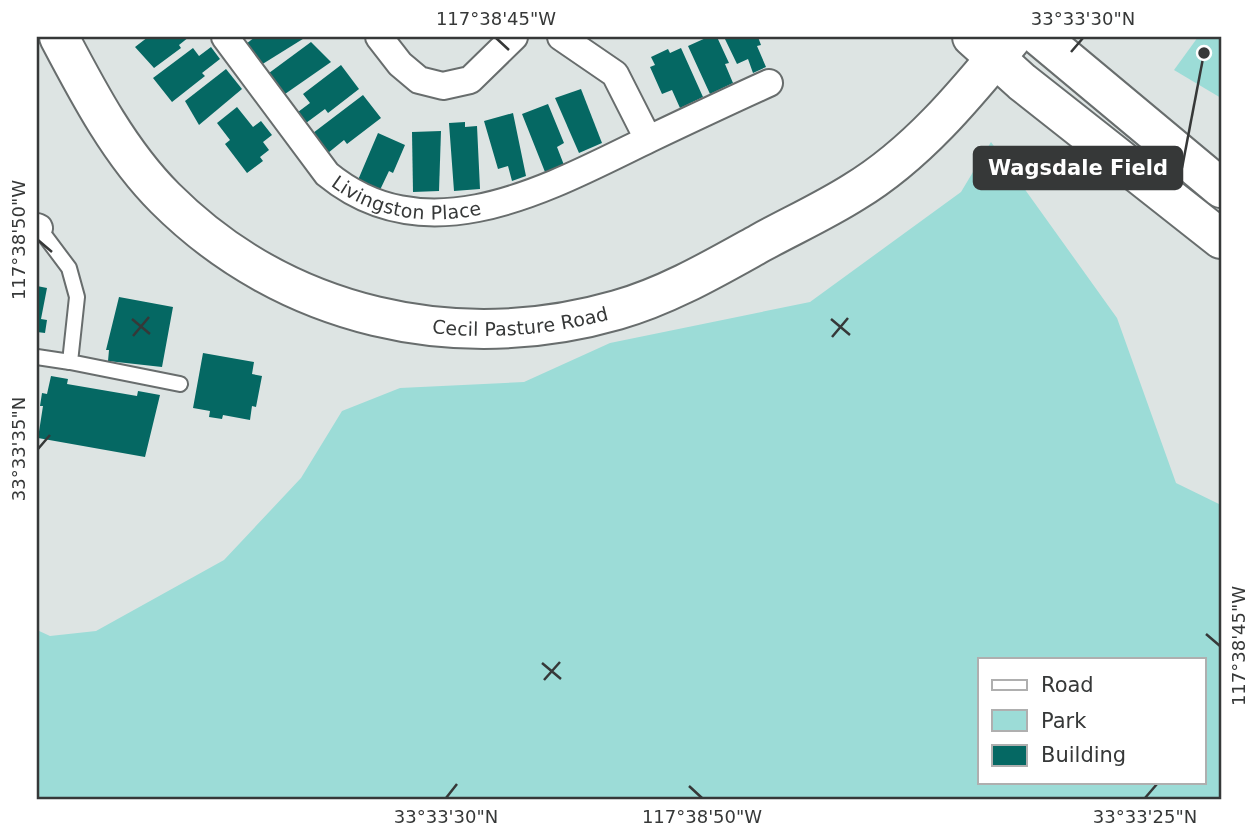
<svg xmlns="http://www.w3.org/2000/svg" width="1258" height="836" viewBox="0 0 1258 836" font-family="'DejaVu Sans',sans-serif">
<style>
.green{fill:#9cdcd7;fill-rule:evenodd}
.building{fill:#056863}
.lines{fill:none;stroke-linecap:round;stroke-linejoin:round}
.lane-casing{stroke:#686d6d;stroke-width:18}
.street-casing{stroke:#686d6d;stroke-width:30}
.secondary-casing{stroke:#686d6d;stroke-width:42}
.lane{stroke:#fff;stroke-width:14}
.street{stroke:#fff;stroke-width:26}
.secondary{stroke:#fff;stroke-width:38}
.ticks{fill:none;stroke:#363838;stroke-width:2.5}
.labels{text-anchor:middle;stroke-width:7;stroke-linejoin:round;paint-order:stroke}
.street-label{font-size:19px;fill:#363838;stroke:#fff}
.leader{fill:none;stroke:#363838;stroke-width:2.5}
.callout-dot{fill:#363838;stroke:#fff;stroke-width:2.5}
.callout{fill:#363838;stroke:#363838;stroke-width:2.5}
.callout-label{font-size:21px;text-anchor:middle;font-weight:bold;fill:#fff}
.neatline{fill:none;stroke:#363838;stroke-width:2.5}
.ticks-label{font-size:18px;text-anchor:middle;fill:#363838}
</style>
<rect width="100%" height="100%" fill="#dde4e3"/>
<g class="green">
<polygon points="1198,37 1221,37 1221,98 1174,70"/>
<path d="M 991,142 L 1117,318 L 1176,483 L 1221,505 L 1221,799 L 37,799 L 37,630 L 50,636 L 96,631 L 224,560 L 301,478 L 342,411 L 400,388 L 524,382 L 610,343 L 810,302 L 961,192 ZM 980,659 L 1204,659 L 1204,782 L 980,782 Z"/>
</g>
<g class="building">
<polygon points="148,37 189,37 179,45 181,48 154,68 135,47"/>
<polygon points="255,37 306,37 261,65 246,44"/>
<polygon points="708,37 717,37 729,63 725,64 733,83 710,94 688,46"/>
<polygon points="724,37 758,37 761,45 757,46 766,67 753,73 748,59 737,64"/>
<polygon points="311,42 331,62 285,94 269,73"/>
<polygon points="211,47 220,59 202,73 205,76 172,102 153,78 193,48 199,56"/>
<polygon points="681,48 703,97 680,108 672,90 662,94 650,67 655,65 651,57 668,49 670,53"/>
<polygon points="341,65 359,89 328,113 325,109 306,123 298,112 310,103 303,94"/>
<polygon points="226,69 242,89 199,125 185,101"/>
<polygon points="581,89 602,143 579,153 555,98"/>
<polygon points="363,95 381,118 347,144 344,140 328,153 313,133"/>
<polygon points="548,104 564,143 557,147 564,165 545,172 522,114"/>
<polygon points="237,107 253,127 261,121 272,135 263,142 269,150 260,157 263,161 247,173 225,144 230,140 217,123"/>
<polygon points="513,113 526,176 512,181 508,166 498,169 484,121"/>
<polygon points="465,122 465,127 477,126 480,189 454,191 449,123"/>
<polygon points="441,131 439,191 413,192 412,132"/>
<polygon points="378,133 405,145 393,173 389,171 380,190 358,180"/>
<polygon points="37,286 47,288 41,319 47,320 45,333 37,332"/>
<polygon points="119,297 173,307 162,367 108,361 109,350 106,350"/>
<polygon points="203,353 254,362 252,374 262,376 256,407 252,406 250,420 223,415 222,419 209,417 210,411 193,408"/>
<polygon points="51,376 68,379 67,384 137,396 138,391 160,395 145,457 38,438 43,406 40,406 42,393 47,394"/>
</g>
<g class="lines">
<defs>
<g id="lane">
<polyline points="39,228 69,268 77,297 70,362 180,384"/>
<polyline points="37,357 70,362"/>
</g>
<g id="street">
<path id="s1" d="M 225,37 L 327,174 C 428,257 550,187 649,139 C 689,120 729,101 769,83"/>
<polyline points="379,37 400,64 419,80 443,86 470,80 514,37"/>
<polyline points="561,37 615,74 648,139"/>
<polyline points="37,227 39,228"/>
</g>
<g id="secondary">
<path id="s2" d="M 59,37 C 89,94 120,153 165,198 C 285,318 457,356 617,310 C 667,296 715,268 760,243 C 791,226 824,211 854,192 C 917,154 966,94 1013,37"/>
<polyline points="972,37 1022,82 1221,239"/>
<polyline points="1040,37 1221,188"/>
</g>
</defs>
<use href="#lane" class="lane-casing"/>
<use href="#street" class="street-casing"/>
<use href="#secondary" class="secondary-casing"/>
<use href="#lane" class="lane"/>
<use href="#street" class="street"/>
<use href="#secondary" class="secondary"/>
</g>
<path class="ticks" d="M 496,38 L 509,50M 1071,52 L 1083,38M 38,240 L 52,252M 132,319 L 150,334M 831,319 L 850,335M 133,336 L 149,317M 832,337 L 848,318M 38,449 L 50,435M 1206,634 L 1220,646M 542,663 L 561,679M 544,680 L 560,662M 689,786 L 702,798M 446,798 L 457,784M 1145,798 L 1157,784"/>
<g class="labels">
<g class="street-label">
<text dy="7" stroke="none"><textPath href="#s1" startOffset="257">Livingston Place</textPath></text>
<text dy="7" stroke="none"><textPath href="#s2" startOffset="584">Cecil Pasture Road</textPath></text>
</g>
</g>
<path class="leader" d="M1204 53L1182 168"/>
<circle class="callout-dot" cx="1204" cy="53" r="7"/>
<rect class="callout" x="974" y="147" width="208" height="42" rx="7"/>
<g class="callout-label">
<text x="1078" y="175">Wagsdale Field</text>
</g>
<rect width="1258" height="836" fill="none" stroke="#ffffff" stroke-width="77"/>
<rect x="978" y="658" width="228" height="126" fill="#ffffff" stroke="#afafaf" stroke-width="2"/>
<rect x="992" y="680" width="35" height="10" fill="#ffffff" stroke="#afafaf" stroke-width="2"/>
<text x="1041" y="692" font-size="21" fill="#363838">Road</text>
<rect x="992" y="710" width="35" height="21" fill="#9cdcd7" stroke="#afafaf" stroke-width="2"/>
<text x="1041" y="728" font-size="21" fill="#363838">Park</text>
<rect x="992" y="745" width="35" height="21" fill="#056863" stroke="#afafaf" stroke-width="2"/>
<text x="1041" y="762" font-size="21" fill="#363838">Building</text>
<rect x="38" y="38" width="1182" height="760" class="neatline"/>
<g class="ticks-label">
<text x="496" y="25">117°38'45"W</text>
<text x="1083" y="25">33°33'30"N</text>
<text transform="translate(19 240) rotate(-90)" y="6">117°38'50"W</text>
<text transform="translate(19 449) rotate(-90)" y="6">33°33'35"N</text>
<text transform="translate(1239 646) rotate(-90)" y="6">117°38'45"W</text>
<text x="446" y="823">33°33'30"N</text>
<text x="702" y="823">117°38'50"W</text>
<text x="1145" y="823">33°33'25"N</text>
</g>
</svg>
